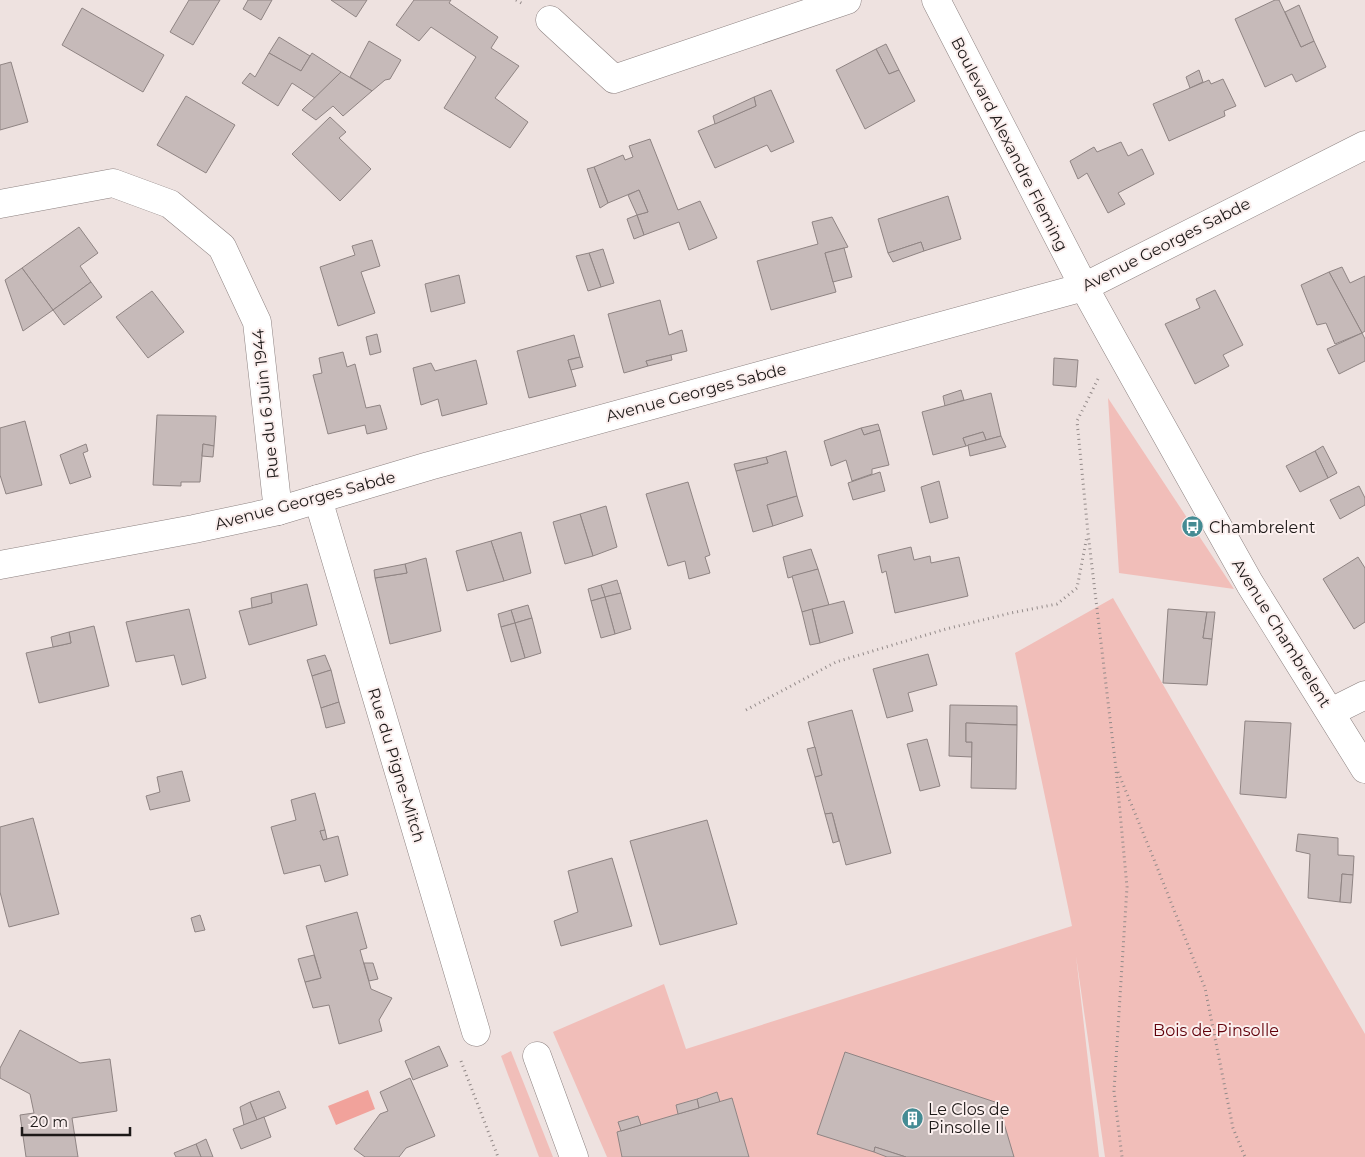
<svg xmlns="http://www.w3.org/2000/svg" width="1365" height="1157" viewBox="0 0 1365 1157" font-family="Montserrat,sans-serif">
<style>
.green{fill:#f1beb9}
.water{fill:#f1a29b}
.building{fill:#c6bab9;stroke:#8f8483}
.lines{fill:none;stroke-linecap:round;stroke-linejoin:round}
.minor-casing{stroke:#8d8281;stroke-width:29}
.tertiary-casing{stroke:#8d8281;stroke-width:29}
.path{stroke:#938a89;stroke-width:3;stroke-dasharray:1 4;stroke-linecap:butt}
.minor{stroke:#fff;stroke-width:28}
.tertiary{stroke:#fff;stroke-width:28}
.labels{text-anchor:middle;stroke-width:4;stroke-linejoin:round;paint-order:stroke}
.street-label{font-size:16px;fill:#1d1918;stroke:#fbefee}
.poi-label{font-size:16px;fill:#1d1918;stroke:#fbefee;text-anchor:start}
.park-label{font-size:16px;fill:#61000a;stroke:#fbefee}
</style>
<rect width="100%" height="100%" fill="#eee2e0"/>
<g class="green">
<polygon points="1108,398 1234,589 1119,573"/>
<polygon points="1113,598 1365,1034 1365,1157 1105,1157 1076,956 1099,1157 749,1157 732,1098 720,1102 717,1092 676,1105 678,1114 641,1125 638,1116 618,1122 621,1131 622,1157 607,1157 553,1032 664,984 686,1049 1072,926 1015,653"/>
<polygon points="511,1051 553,1157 539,1157 501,1056"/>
</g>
<polygon class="water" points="368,1090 375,1109 336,1125 328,1106"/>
<g class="building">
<polygon points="189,0 220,0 193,45 170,32"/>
<polygon points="248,0 272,0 261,20 243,9"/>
<polygon points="331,0 367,0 356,17"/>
<polygon points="414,0 451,0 449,3 498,37 491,48 519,66 495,98 528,122 510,148 444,108 476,57 431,27 419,41 396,25"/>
<polygon points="1275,0 1279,0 1301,47 1314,41 1326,67 1296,82 1292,74 1265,87 1235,19"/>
<polygon points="1299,5 1314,41 1301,47 1285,12"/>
<polygon points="82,8 164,55 143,92 62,45"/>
<polygon points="279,37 310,56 301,71 269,53"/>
<polygon points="369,41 401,60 390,79 385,80 372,91 350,77"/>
<polygon points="886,44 899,70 889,74 876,49"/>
<polygon points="876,49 889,74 899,70 915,101 865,129 836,70"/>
<polygon points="269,53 301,71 312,53 341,72 315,98 292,83 278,106 242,83 250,73 255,77"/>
<polygon points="11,62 28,122 0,130 0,65"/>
<polygon points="1199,70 1203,82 1190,88 1186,77"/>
<polygon points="341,72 372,91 343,116 333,106 316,120 302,110"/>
<polygon points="1223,79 1236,106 1224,111 1225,116 1169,141 1153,104 1209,80 1211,84"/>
<polygon points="771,90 794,142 771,152 767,145 715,168 698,131 756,106 754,97"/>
<polygon points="186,96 235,125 206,173 157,145"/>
<polygon points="754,97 756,106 715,124 713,116"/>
<polygon points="330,117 346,132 339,138 371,169 340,201 292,154"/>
<polygon points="650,139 678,210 700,201 717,238 689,250 679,222 644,235 637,215 648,212 639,190 608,203 594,167 623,155 625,160 633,157 629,146"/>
<polygon points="1121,142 1128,156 1142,149 1154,174 1118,193 1125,204 1108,213 1087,173 1078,179 1070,161 1094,147 1097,152"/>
<polygon points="594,167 608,203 600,208 587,169"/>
<polygon points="639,190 648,212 637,215 628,195"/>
<polygon points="948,196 961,239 924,251 921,242 888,253 878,219"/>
<polygon points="637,215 644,235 634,239 627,219"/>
<polygon points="832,217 848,247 825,253 836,292 771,310 757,261 818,244 812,222"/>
<polygon points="79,227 98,253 80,266 91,282 53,310 22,268"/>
<polygon points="372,240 380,266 361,272 375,313 338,326 320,267 355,255 352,246"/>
<polygon points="921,242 924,251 893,262 888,253"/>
<polygon points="844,248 852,277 833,282 825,253"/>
<polygon points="603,249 614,283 601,287 589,253"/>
<polygon points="589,253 601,287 588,291 576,256"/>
<polygon points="1342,267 1350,283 1365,276 1365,331 1362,333 1329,272"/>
<polygon points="22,268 53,310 23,331 5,280"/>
<polygon points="1329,272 1362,333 1335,344 1326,323 1317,325 1301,285"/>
<polygon points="459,275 465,303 431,312 425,284"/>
<polygon points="91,282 102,297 64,325 53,310"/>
<polygon points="1215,290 1243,345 1223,355 1229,366 1195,384 1165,324 1200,308 1196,299"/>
<polygon points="152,291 184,332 148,358 116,317"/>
<polygon points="660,300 669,335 682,330 687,351 646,361 648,366 624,373 608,314"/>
<polygon points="1362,333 1365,339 1365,361 1339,374 1327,349"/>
<polygon points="377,334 381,352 370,355 366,337"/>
<polygon points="574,335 580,357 568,360 576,386 529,398 517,351"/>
<polygon points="343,352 347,367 355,364 366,408 380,405 387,429 367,434 365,425 328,434 313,375 322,373 319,358"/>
<polygon points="671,355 672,360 648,366 646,361"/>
<polygon points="580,357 583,367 571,370 568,360"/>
<polygon points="1054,358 1078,360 1076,387 1053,385"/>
<polygon points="476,360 487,404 442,416 438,399 421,405 413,368 431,363 435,371"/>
<polygon points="961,390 964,400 945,406 943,396"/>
<polygon points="991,393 1001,436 986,440 983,432 963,438 966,446 933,455 922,412"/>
<polygon points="157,415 216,416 214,446 203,444 200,482 181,482 181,486 153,485"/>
<polygon points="25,421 42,485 6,494 0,475 0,428"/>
<polygon points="878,424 880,430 864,435 861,428"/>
<polygon points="861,428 864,435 880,430 889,465 872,469 872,474 852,481 846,460 831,466 824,441"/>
<polygon points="983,432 986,440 966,446 963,438"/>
<polygon points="1001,436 1006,447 970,456 968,445"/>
<polygon points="86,444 88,451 83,453 91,477 70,484 60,455"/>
<polygon points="203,444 214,446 213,457 202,456"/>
<polygon points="1323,446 1337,473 1328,478 1315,451"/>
<polygon points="786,451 797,496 767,505 773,526 753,532 736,471 768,463 766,457"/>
<polygon points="1315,451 1328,478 1300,492 1286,466"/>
<polygon points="766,457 768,463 736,471 734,464"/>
<polygon points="880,472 885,491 853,500 848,483"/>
<polygon points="939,481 948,518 930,523 921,487"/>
<polygon points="688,482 710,555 705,557 710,573 689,579 685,561 668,566 646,494"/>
<polygon points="1359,486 1365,498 1365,505 1340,519 1330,500"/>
<polygon points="797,496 803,516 773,526 767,505"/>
<polygon points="606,506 617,547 593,556 580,514"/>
<polygon points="580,514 593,556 565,564 553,522"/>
<polygon points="521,532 531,573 504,581 491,541"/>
<polygon points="491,541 504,581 467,591 456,551"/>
<polygon points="911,547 914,560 930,556 931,563 959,557 968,596 895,613 886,571 882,573 878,555"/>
<polygon points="811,549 818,569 788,578 783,557"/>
<polygon points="1358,557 1365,568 1365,622 1354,629 1323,579"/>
<polygon points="426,558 441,631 390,644 375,578 407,573 405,564"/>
<polygon points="405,564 407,573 375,578 374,570"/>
<polygon points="818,569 829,605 802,612 792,576"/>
<polygon points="617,580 621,593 605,597 601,585"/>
<polygon points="307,584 317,625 249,645 239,611 272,603 271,593"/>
<polygon points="601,585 605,597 591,601 588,589"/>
<polygon points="271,593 272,603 252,608 251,598"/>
<polygon points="621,593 631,629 615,634 605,597"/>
<polygon points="605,597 615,634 601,638 591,601"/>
<polygon points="844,601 853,633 820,643 812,609"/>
<polygon points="528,605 532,618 515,623 511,610"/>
<polygon points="189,609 206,678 182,685 174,655 136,662 126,622"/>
<polygon points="812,609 820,643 810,645 802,612"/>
<polygon points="1168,609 1207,612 1203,638 1212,639 1207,685 1163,683"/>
<polygon points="511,610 515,623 501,627 498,614"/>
<polygon points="1207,612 1215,612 1212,639 1203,638"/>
<polygon points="532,618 541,653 525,658 515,623"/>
<polygon points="515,623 525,658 511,662 501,627"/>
<polygon points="94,626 109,686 39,703 26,653 71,643 69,632"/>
<polygon points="69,632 71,643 53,647 51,637"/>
<polygon points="928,654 937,685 908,693 913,711 887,718 873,669"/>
<polygon points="325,655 331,670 312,676 307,660"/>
<polygon points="331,670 339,702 321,708 312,676"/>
<polygon points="339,702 345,723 326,728 321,708"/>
<polygon points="950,705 1017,706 1017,725 966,723 966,742 972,742 972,757 949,756"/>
<polygon points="852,710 891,853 846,865 832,813 825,814 815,777 822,775 808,722"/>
<polygon points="1245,721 1291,723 1286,798 1240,794"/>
<polygon points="966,723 1017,725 1016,789 971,788 972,742 966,742"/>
<polygon points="927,739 940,786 920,791 907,744"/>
<polygon points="815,747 822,775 815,777 807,749"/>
<polygon points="182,771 190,801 150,810 146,796 160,792 157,777"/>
<polygon points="315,793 325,830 320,831 323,840 338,836 348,875 325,882 320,865 284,874 271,827 296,820 291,800"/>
<polygon points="832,813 839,841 833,843 825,814"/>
<polygon points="33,818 59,914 9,927 0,892 0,827"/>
<polygon points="707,820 737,924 660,945 630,841"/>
<polygon points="325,830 327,839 323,840 320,831"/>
<polygon points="1298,834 1338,838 1338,855 1354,856 1353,875 1342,874 1340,902 1308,898 1310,854 1296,851"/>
<polygon points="612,858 632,926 561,946 554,921 578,912 568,871"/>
<polygon points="1342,874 1353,875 1351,903 1340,902"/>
<polygon points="357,912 367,948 360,950 371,989 392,998 379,1020 382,1031 339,1044 329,1005 313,1008 305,982 321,978 306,926"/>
<polygon points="200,915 205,930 195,932 191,918"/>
<polygon points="314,955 321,978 305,982 298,959"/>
<polygon points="364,963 373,963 378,979 369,981"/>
<polygon points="20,1030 80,1063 110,1059 117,1111 72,1118 78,1157 26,1157 20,1115 34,1113 30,1094 0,1078 0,1068"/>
<polygon points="439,1046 448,1066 413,1080 405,1061"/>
<polygon points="845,1052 998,1103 1014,1157 906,1157 875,1147 874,1152 817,1134"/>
<polygon points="410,1078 435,1136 406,1148 399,1157 365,1157 354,1149 380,1114 388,1111 380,1092"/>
<polygon points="279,1091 286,1108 257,1120 250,1102"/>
<polygon points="717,1092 720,1102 699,1108 697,1099"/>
<polygon points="732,1098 749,1157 622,1157 617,1132"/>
<polygon points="697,1099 699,1108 678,1114 676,1105"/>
<polygon points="250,1102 257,1120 244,1125 240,1107"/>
<polygon points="638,1116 641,1125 621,1131 618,1122"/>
<polygon points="264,1117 271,1137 241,1149 233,1129"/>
<polygon points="206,1139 213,1157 201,1157 196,1144"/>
<polygon points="196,1144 201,1157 176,1157 174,1153"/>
<polygon points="875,1147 906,1157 887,1157 874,1152"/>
</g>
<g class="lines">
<defs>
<g id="minor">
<polyline points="550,20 614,79 847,0"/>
<polyline points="0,204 113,183 170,204 222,247 257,322 278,511"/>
<polyline points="318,499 476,1032"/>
<polyline points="1331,712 1365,695"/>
<polyline points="537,1056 574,1157"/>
</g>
<g id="tertiary">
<polyline points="936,0 1084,287 1115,343 1250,584 1365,769"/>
<polyline points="0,565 194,529 278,511 429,466 1084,287 1365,145"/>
</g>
</defs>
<use href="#minor" class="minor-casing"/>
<use href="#tertiary" class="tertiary-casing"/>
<g class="path">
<polyline points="516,0 523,4"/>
<polyline points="1098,379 1077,421 1088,533 1116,769 1127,887 1114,1091 1122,1157"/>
<polyline points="746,710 836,662 946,629 1011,613 1057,604 1077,588 1087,536"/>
<polyline points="1118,772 1155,862 1205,988 1233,1128 1245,1157"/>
<polyline points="461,1061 498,1157"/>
</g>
<use href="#minor" class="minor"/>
<use href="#tertiary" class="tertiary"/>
</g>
<defs>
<symbol id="bus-disc" viewBox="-11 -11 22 22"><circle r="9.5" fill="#448b93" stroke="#fbefee"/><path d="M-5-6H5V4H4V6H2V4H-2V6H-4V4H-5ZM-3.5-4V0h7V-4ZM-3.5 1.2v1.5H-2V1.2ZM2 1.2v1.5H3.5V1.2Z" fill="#fff"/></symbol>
<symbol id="building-disc" viewBox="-11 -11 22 22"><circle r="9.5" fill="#448b93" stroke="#fbefee"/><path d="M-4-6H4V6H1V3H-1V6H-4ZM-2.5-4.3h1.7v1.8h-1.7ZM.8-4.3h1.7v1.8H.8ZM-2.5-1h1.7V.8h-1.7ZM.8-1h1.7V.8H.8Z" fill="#fff"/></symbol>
</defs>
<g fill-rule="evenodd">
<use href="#bus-disc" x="1180" y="514" width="25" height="25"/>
<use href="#building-disc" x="900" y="1106" width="25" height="25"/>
</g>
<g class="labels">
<g class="street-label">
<text transform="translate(1010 144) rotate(63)" y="6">Boulevard Alexandre Fleming</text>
<text transform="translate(1166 244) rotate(-27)" y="6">Avenue Georges Sabde</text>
<text transform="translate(696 392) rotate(-15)" y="6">Avenue Georges Sabde</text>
<text transform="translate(265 404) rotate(-96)" y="6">Rue du 6 Juin 1944</text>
<text transform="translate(305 500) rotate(-15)" y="6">Avenue Georges Sabde</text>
<text transform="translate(1282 633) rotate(58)" y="6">Avenue Chambrelent</text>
<text transform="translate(397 765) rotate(73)" y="6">Rue du Pigne-Mitch</text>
</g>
<g class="poi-label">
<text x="1209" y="533">Chambrelent</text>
<text x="928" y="1115">Le Clos de<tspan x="928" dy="18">Pinsolle II</tspan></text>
</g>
<g class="park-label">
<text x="1216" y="1036">Bois de Pinsolle</text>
</g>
</g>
<path d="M22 1127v8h108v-8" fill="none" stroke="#1d1918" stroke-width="2.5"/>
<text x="30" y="1127" font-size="15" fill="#1d1918" stroke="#fbefee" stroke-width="4" paint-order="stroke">20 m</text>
</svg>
